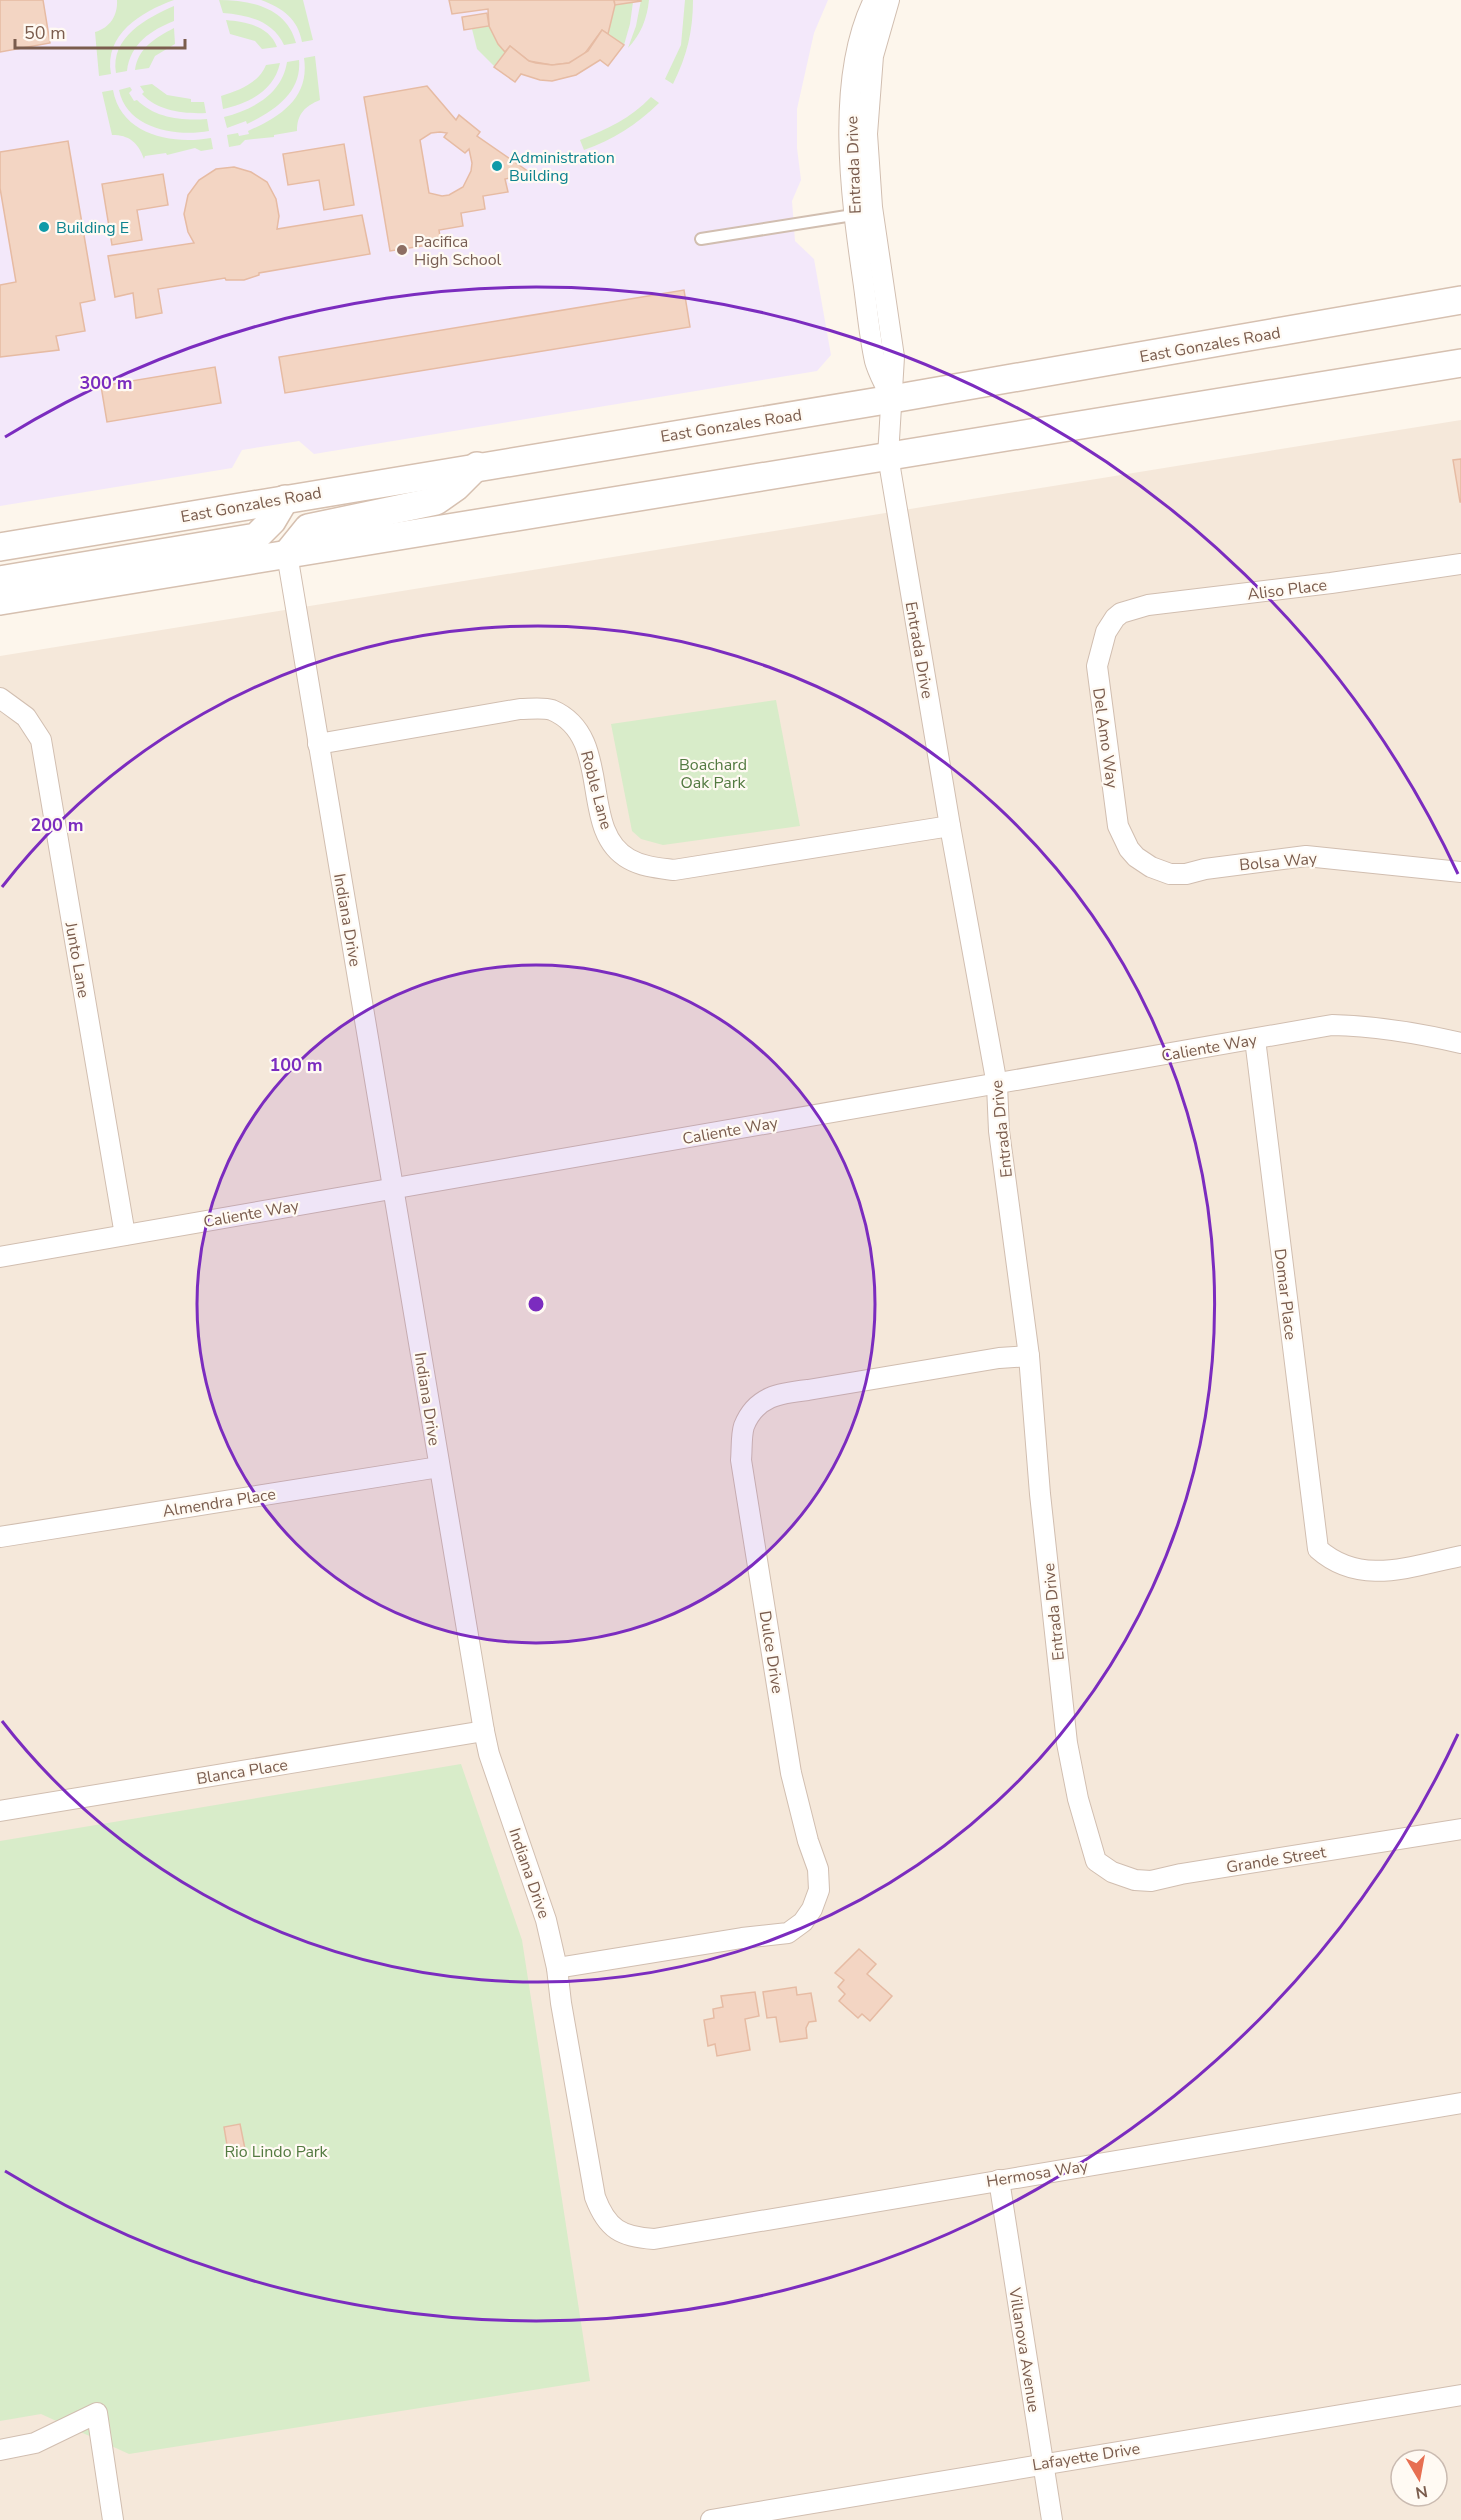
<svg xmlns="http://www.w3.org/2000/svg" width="1461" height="2520" viewBox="0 0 1461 2520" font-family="'Nunito Sans',sans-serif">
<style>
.residential{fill:#f5e8da;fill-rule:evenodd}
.education{fill:#f3e8fa}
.green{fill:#d8ecc9}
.building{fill:#f3d5c3;stroke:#e6bba3;stroke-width:1.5;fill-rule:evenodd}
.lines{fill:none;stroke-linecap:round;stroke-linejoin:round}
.service-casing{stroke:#d1beb0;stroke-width:14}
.minor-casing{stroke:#d1beb0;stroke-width:22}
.secondary-casing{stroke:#d6c0b0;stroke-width:30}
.service{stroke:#fff;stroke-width:10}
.minor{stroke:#fff;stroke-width:20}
.secondary{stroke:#fff;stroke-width:27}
.ring{fill:none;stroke:#7b2cbf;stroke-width:3}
.culture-dot{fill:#0f9aa8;stroke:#fffaf3;stroke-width:2}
.education-dot{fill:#8d6e63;stroke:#fffaf3;stroke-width:2}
.labels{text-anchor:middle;stroke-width:4.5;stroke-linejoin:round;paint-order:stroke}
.culture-label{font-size:16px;fill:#0d838f;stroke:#fffaf3;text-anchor:start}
.street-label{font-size:16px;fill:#7a5c4d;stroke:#fffaf3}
.education-label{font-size:16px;fill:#785e54;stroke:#fffaf3;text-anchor:start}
.park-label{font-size:16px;fill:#537a41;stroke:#fffaf3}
.centre{fill:#7b2cbf;stroke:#fffaf3;stroke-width:3}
.ring-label{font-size:18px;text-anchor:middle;font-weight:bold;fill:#7b2cbf;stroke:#fffaf3;stroke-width:4.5;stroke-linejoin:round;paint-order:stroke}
</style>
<rect width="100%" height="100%" fill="#fdf6ec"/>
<path class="residential" d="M 1461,420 L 1461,2520 L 0,2520 L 0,656 ZM 1401,2460 L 1437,2460 L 1437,2496 L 1401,2496 Z"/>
<polygon class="education" points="0,0 828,0 814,33 797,109 797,148 801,180 792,201 795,241 814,259 831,355 817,371 314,454 299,441 242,450 232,468 0,506"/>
<g class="green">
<path d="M 117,0 L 174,0 C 141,12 104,34 111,74 L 99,76 L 95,32 C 110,28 118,15 117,0 Z"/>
<path d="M 219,0 C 252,0 287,8 296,43 L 284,45 C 273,21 248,15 223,13 Z"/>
<path d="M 261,0 L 303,0 L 313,40 L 302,42 C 298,19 283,8 261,0 Z"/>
<path d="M 641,0 L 649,0 C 647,19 641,34 628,48 L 636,26 Z"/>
<path d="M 685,0 L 693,0 C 693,31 687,56 673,84 L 665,79 L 681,45 Z"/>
<polygon points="633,2 630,24 624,45 608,34 615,5"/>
<path d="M 174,6 L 174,21 C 151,30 130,44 127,71 L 116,73 C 110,37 147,18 174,6 Z"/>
<path d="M 226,20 C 245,22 269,25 277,47 L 262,49 L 255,41 L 230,34 Z"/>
<polygon points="489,26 498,44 505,52 494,66 477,49 472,29"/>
<path d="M 174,28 L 175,44 L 155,56 L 149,68 L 135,70 C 138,48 155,38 174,28 Z"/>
<path d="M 315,56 L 320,100 C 305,106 297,114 297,131 L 274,135 L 274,137 L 245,140 L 240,145 L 229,147 L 227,135 L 238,133 L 239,136 L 249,134 L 248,131 C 280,117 310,98 304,58 Z"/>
<path d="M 299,60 C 302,93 274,111 247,124 L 246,121 L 227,128 L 224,117 C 254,109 282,94 287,62 Z"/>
<path d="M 280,63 C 274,91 249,103 223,109 L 221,96 C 238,91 259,83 266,65 Z"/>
<path d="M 152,84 L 167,95 L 191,99 L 191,102 L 204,102 L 206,113 C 183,114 158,111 142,94 L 144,92 L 140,86 Z"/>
<path d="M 130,87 L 132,90 L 129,93 L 134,101 L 137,100 C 155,118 182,121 207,119 L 209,131 C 176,137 127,129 119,90 Z"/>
<path d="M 113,90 C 121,135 172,145 211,138 L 213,149 L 201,151 L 195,148 L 167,155 L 166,153 L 145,156 L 144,159 C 138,142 129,135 112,135 L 102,92 Z"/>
<path d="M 651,97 L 659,103 C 636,125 613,140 584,150 L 580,140 C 608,129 631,118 651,97 Z"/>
<polygon points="776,700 800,826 663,845 641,839 632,831 611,724"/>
<polygon points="461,1764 522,1940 590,2381 129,2454 41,2414 0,2421 0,1841"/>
</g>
<g class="building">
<polygon points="0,0 43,0 50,43 0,52"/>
<polygon points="449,0 614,0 615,5 608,34 602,30 583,56 569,63 552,65 529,61 510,46 505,52 498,44 489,26 488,9 452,14"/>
<polygon points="614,0 641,0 641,1 615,5"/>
<polygon points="487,13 489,26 464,30 462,17"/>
<polygon points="602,30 624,45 608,66 600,60 576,75 552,81 540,80 521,74 515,82 494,67 510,46 529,61 536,63 552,65 569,63 588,51"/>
<path d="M 427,86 L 456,120 L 459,115 L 480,132 L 477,136 L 532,174 L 505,179 L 508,192 L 483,196 L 485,209 L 461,213 L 463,226 L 439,230 L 441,243 L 390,251 L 364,97 ZM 440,132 L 447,133 L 444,137 L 465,153 L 469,149 L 472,163 L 471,171 L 463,187 L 449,195 L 442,196 L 429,193 L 420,140 L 431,133 Z"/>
<polygon points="68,141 95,300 80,303 85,331 56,336 59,350 0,357 0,285 16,282 0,188 0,152"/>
<polygon points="344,144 354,205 324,210 319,180 288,185 283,154"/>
<polygon points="234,167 251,172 267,182 276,199 279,216 277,229 362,215 370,254 259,273 259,275 244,280 226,280 225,278 158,289 162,313 136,318 133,293 115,297 108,256 194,243 188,232 184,214 188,195 199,180 216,169"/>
<polygon points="163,174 168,205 137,210 142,240 112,245 102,184"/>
<polygon points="684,290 690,327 285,393 279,357"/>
<polygon points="215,367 221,403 107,422 101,386"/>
<polygon points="1461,459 1461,502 1460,502 1453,460"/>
<polygon points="859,1949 876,1964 867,1974 892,1996 870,2021 862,2014 858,2018 839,2001 845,1994 838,1987 844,1980 835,1973"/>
<polygon points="796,1987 797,1995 811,1993 816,2021 809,2022 806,2028 807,2038 780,2042 776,2017 767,2018 763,1992"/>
<polygon points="755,1992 759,2016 745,2019 750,2050 717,2056 715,2044 708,2046 704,2020 714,2018 713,2009 723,2007 721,1996"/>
<polygon points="240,2124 246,2154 229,2157 224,2127"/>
</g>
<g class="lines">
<defs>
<polyline id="service" points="701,239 853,215"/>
<g id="minor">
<path d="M 874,0 C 835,78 851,196 863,279 C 867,306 869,334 875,361 C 878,372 885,384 889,394"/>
<polyline points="889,0 873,56 867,134 872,207 894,357 888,456 950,826 997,1085 999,1131 1029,1356 1040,1494 1067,1743 1078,1799 1096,1861 1112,1872 1135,1880 1151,1881 1181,1874 1461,1829"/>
<path d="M 287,554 L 484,1731 L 489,1754 L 546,1920 L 557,1968 L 561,2003 L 595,2197 C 607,2229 621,2237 654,2239 L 1461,2103"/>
<polyline points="1461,564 1331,583 1148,605 1121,613 1115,618 1106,632 1097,666 1118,826 1129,849 1136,857 1151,867 1170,874 1186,874 1205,869 1306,856 1461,872"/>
<polyline points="0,698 26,717 41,740 125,1235"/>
<path d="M 318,744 L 520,709 C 529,709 543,707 552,710 C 615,737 577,830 629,859 C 643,867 659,868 674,870 L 950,826"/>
<path d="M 1255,1039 L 1318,1549 C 1361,1587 1411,1566 1461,1556"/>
<path d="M 0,1257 L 1332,1025 C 1377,1026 1418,1033 1461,1043"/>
<polyline points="0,1537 439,1467"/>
<polyline points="0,1811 484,1731"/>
<path d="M 557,1968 L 742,1938 L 788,1933 L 803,1922 L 812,1909 L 819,1890 L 818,1869 L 808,1841 L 791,1773 L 741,1460 C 742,1450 741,1435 744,1426 C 756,1396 780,1393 808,1390 L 999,1358 L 1029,1356"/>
<polyline points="999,2180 1052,2520"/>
<polyline points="0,2450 35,2443 97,2413 113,2520"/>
<polyline points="711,2520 1461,2395"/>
</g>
<g id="secondary">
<polyline points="0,547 892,399 1461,300"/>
<polyline points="287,554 308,528 436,501 456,487 477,466"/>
<polyline points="0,580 256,537 272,521 285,499"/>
<polyline points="0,601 1461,363"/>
</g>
</defs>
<use href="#service" class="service-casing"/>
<use href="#minor" class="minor-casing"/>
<use href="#secondary" class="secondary-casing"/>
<use href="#service" class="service"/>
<use href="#minor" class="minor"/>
<use href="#secondary" class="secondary"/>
</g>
<circle cx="536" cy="1304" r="339" fill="#7b2cbf" fill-opacity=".12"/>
<g class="ring">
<circle cx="536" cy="1304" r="339"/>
<path d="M2 887A678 678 0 1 1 2 1721"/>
<path d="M1458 1734A1017 1017 0 0 1 5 2171M5 437A1017 1017 0 0 1 1458 874"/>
</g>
<g class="culture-dot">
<circle cx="497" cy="166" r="6"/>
<circle cx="44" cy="227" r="6"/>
</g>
<circle class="education-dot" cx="402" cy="250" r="6"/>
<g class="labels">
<g class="culture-label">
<text x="509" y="163">Administration<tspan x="509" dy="18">Building</tspan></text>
<text x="56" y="233">Building E</text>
</g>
<g class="street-label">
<text transform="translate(853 165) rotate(-92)" y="6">Entrada Drive</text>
<text transform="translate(1210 344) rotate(-10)" y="6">East Gonzales Road</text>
<text transform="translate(731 425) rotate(-9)" y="6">East Gonzales Road</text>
<text transform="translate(251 504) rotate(-10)" y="6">East Gonzales Road</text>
<text transform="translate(1287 589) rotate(-7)" y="6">Aliso Place</text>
<text transform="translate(920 650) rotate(80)" y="6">Entrada Drive</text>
<text transform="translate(1106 738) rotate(82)" y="6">Del Amo Way</text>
<text transform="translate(597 790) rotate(75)" y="6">Roble Lane</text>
<text transform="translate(1278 861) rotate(-5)" y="6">Bolsa Way</text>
<text transform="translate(348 920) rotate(80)" y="6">Indiana Drive</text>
<text transform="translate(78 960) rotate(80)" y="6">Junto Lane</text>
<text transform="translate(1209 1047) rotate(-10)" y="6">Caliente Way</text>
<text transform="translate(1001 1129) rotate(-96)" y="6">Entrada Drive</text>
<text transform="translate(730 1130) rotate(-10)" y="6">Caliente Way</text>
<text transform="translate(251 1213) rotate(-10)" y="6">Caliente Way</text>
<text transform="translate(1286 1294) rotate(83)" y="6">Domar Place</text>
<text transform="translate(428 1399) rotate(81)" y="6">Indiana Drive</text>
<text transform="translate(219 1502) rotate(-9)" y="6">Almendra Place</text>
<text transform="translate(1053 1612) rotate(-96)" y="6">Entrada Drive</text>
<text transform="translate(772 1652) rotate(81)" y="6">Dulce Drive</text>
<text transform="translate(242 1771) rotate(-9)" y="6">Blanca Place</text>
<text transform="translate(1276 1859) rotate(-9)" y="6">Grande Street</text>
<text transform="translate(530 1873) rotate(71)" y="6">Indiana Drive</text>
<text transform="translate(1037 2173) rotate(-9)" y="6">Hermosa Way</text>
<text transform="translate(1025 2350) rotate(81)" y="6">Villanova Avenue</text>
<text transform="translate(1086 2456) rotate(-9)" y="6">Lafayette Drive</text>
</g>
<g class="education-label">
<text x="414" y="247">Pacifica<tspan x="414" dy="18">High School</tspan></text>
</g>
<g class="park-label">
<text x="713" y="770">Boachard<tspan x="713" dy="18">Oak Park</tspan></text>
<text x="276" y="2157">Rio Lindo Park</text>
</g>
</g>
<circle cx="536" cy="1304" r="9" class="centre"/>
<g class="ring-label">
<text x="106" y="389">300 m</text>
<text x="57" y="831">200 m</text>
<text x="296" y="1071">100 m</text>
</g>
<g transform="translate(1419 2478) rotate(170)"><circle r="28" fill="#fffaf3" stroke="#cabbb1" stroke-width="1.5"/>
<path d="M0-4.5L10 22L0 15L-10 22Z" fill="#e76f51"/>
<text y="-9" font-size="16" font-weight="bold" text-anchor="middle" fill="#7a5c4d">N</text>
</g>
<path d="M15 39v9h170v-9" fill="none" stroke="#7a5c4d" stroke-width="3"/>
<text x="24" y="39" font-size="18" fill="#7a5c4d" stroke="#fffaf3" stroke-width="4.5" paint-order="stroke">50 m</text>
</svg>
